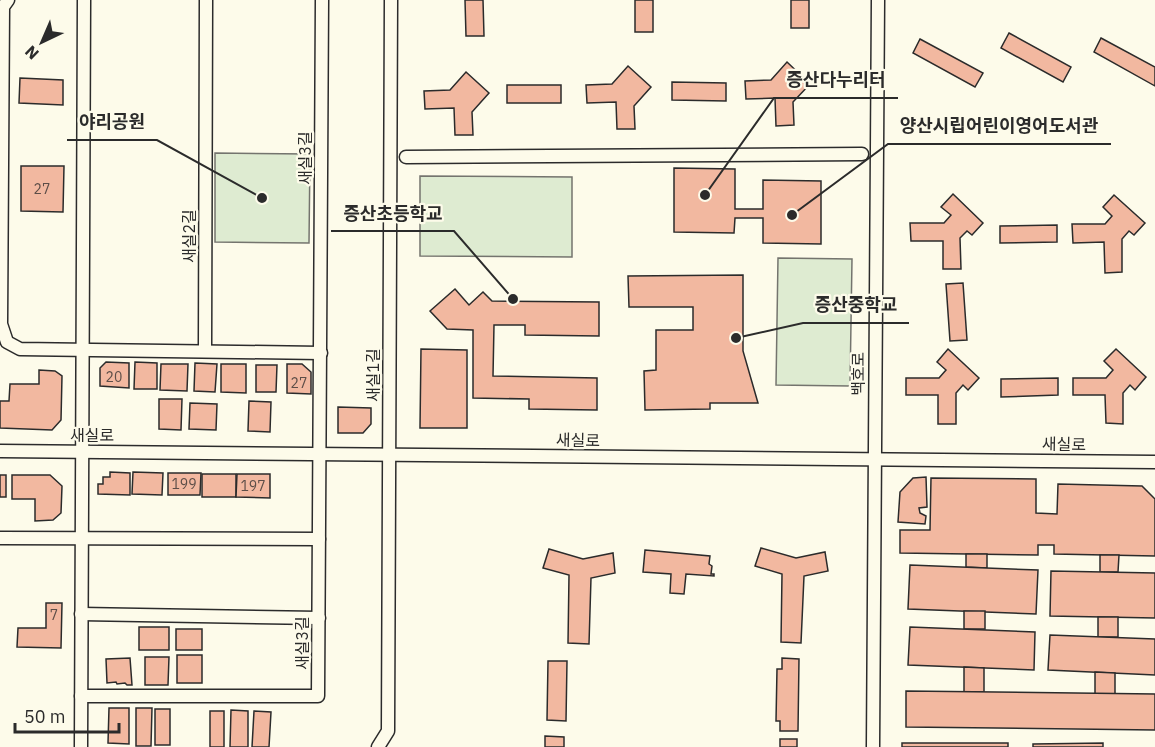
<svg xmlns="http://www.w3.org/2000/svg" width="1155" height="747" viewBox="0 0 1155 747" font-family="'IBM Plex Sans','Noto Sans KR',sans-serif">
<style>
.green{fill:#deebd1;stroke:#74746e;stroke-width:1.5}
.building{fill:#f2b8a0;stroke:#2b2b2b;stroke-width:1.5}
.lines{fill:none;stroke-linecap:round;stroke-linejoin:round}
.street-casing{stroke:#2b2b2b;stroke-width:15}
.street{stroke:#fdfbea;stroke-width:12}
.labels{text-anchor:middle;stroke-width:4.5;stroke-linejoin:round;paint-order:stroke}
.number-label{font-size:14px;fill:#5d4e48}
.street-label{font-size:16px;fill:#2b2b2b;stroke:#fdfbea}
.leader{fill:none;stroke:#2b2b2b;stroke-width:2}
.callout-dot{fill:#2b2b2b;stroke:#fdfbea;stroke-width:2}
.callout-label{font-size:18px;text-anchor:middle;font-weight:bold;fill:#2b2b2b;stroke:#fdfbea;stroke-width:4.5;stroke-linejoin:round;paint-order:stroke}
</style>
<rect width="100%" height="100%" fill="#fdfbea"/>
<g class="green">
<polygon points="215,153 310,154 309,243 215,242"/>
<polygon points="420,176 572,177 572,257 420,256"/>
<polygon points="778,258 852,259 850,386 776,385"/>
</g>
<g class="building">
<polygon points="465,0 483,0 484,36 466,36"/>
<rect x="635" y="0" width="18" height="32"/>
<rect x="791" y="0" width="18" height="28"/>
<polygon points="1009,33 1071,67 1063,82 1001,48"/>
<polygon points="1101,38 1155,67 1155,86 1094,52"/>
<polygon points="920,39 983,73 975,87 913,53"/>
<polygon points="787,62 810,84 793,102 794,125 776,126 775,98 746,99 745,81 771,80"/>
<polygon points="628,66 651,87 634,106 635,129 617,129 616,102 587,103 586,85 612,84"/>
<polygon points="466,72 489,93 472,112 473,135 455,135 454,108 425,109 424,91 450,90"/>
<polygon points="20,78 63,80 63,105 19,103"/>
<polygon points="672,82 726,83 726,101 672,100"/>
<rect x="507" y="85" width="54" height="18"/>
<polygon points="21,166 64,166 63,212 21,211"/>
<polygon points="674,168 735,169 735,209 763,209 763,180 821,181 821,244 763,243 763,218 735,218 734,233 674,232"/>
<polygon points="953,194 983,223 972,235 967,231 960,238 961,269 943,269 943,241 911,241 910,223 944,223 951,215 941,207"/>
<polygon points="1114,195 1145,223 1134,235 1129,231 1122,239 1122,272 1105,273 1104,242 1073,243 1072,224 1105,224 1112,216 1103,207"/>
<polygon points="1057,225 1057,242 1000,243 1000,226"/>
<polygon points="743,275 743,351 758,403 710,403 710,409 645,410 644,371 656,370 656,330 693,330 693,307 629,307 628,276"/>
<polygon points="963,283 967,340 950,341 946,284"/>
<polygon points="455,289 469,305 483,292 492,301 599,302 599,336 525,335 525,325 494,325 493,376 597,378 597,410 529,409 529,399 473,398 473,330 447,329 430,311"/>
<polygon points="421,349 467,350 467,428 420,428"/>
<polygon points="948,349 979,378 968,390 963,385 956,393 956,424 938,424 938,395 906,395 906,378 939,378 946,370 937,362"/>
<polygon points="1116,349 1146,377 1135,390 1130,385 1123,393 1123,424 1106,423 1105,395 1073,395 1073,378 1106,378 1113,370 1104,361"/>
<polygon points="106,362 129,363 129,388 100,386 100,368"/>
<polygon points="135,362 157,363 157,389 134,389"/>
<polygon points="195,363 217,364 215,392 194,391"/>
<polygon points="161,364 188,364 187,391 160,390"/>
<polygon points="221,364 246,364 246,393 221,392"/>
<polygon points="287,364 302,364 311,372 311,394 287,393"/>
<polygon points="256,365 277,365 276,392 256,392"/>
<polygon points="39,370 55,371 62,376 61,420 52,430 0,428 0,401 9,401 10,384 39,384"/>
<polygon points="1058,378 1058,395 1001,397 1001,379"/>
<polygon points="159,399 182,399 181,430 159,429"/>
<polygon points="249,401 271,402 270,432 248,431"/>
<polygon points="190,403 217,404 216,430 189,429"/>
<polygon points="338,407 371,408 371,424 363,433 338,433"/>
<polygon points="110,472 130,473 130,495 98,494 98,484 103,484 103,477 110,477"/>
<polygon points="133,472 163,473 162,495 132,494"/>
<polygon points="168,473 201,473 200,495 168,495"/>
<rect x="202" y="474" width="34" height="23"/>
<polygon points="237,474 270,474 270,498 236,497"/>
<rect x="0" y="475" width="6" height="22"/>
<polygon points="12,475 50,475 62,486 61,513 53,520 35,521 35,499 12,499"/>
<polygon points="926,477 927,507 919,508 920,513 926,516 925,524 898,522 900,492 913,478"/>
<polygon points="931,478 1036,479 1036,513 1057,514 1058,484 1142,486 1155,499 1155,556 1054,554 1054,545 1038,545 1038,555 900,553 900,530 930,530"/>
<polygon points="761,548 796,558 825,552 828,571 804,576 801,643 781,642 782,574 755,566"/>
<polygon points="549,549 583,559 613,553 615,573 591,578 589,644 568,643 569,575 543,568"/>
<polygon points="645,550 710,556 709,564 712,566 711,574 714,574 714,576 686,574 684,594 670,593 671,574 643,572"/>
<polygon points="966,554 987,554 987,568 966,567"/>
<polygon points="1100,555 1119,555 1118,572 1100,572"/>
<polygon points="910,565 1038,570 1036,614 908,609"/>
<polygon points="1051,571 1155,573 1155,618 1050,616"/>
<polygon points="46,603 62,603 61,648 17,647 18,628 46,628"/>
<rect x="964" y="611" width="21" height="18"/>
<rect x="1098" y="617" width="20" height="20"/>
<rect x="139" y="627" width="30" height="23"/>
<polygon points="910,627 1035,632 1034,670 908,665"/>
<rect x="176" y="629" width="26" height="21"/>
<polygon points="1050,635 1155,639 1155,675 1048,670"/>
<rect x="177" y="655" width="25" height="28"/>
<polygon points="145,657 169,657 168,685 145,685"/>
<polygon points="130,658 132,685 127,685 125,683 117,684 116,682 107,683 106,659"/>
<polygon points="782,658 799,659 798,731 780,731 780,721 776,721 777,669 782,669"/>
<polygon points="548,661 567,661 566,721 547,720"/>
<polygon points="964,667 984,668 984,692 964,692"/>
<polygon points="1095,672 1115,673 1115,694 1095,694"/>
<polygon points="906,691 1155,694 1155,730 906,727"/>
<polygon points="109,708 129,708 129,744 108,743"/>
<polygon points="136,708 152,708 151,746 136,746"/>
<rect x="155" y="709" width="15" height="36"/>
<polygon points="231,710 248,711 248,747 230,747"/>
<rect x="210" y="711" width="14" height="36"/>
<polygon points="254,711 271,712 269,747 252,747"/>
<polygon points="545,736 564,737 564,747 545,747"/>
<rect x="780" y="739" width="17" height="8"/>
<rect x="902" y="743" width="106" height="4"/>
<polygon points="1103,743 1103,747 1033,747 1033,744"/>
</g>
<g class="lines">
<defs>
<g id="street">
<polyline points="8,0 3,7 1,324 7,342 20,349 321,353"/>
<polyline points="406,157 862,154"/>
<polyline points="205,351 206,0"/>
<polyline points="0,451 1155,462"/>
<polyline points="0,538 319,539"/>
<polyline points="81,614 319,618"/>
<polyline points="81,696 318,696 322,0"/>
<polyline points="81,747 84,0"/>
<polyline points="378,747 388,731 391,0"/>
<polyline points="873,747 878,0"/>
</g>
</defs>
<use href="#street" class="street-casing"/>
<use href="#street" class="street"/>
</g>
<g class="labels">
<g class="number-label">
<text x="42" y="194">27</text>
<text x="114" y="382">20</text>
<text x="299" y="388">27</text>
<text x="184" y="489">199</text>
<text x="253" y="491">197</text>
<text x="54" y="620">7</text>
</g>
<g class="street-label">
<text transform="translate(305 158) rotate(-90)" y="6">새실3길</text>
<text transform="translate(189 236) rotate(-90)" y="6">새실2길</text>
<text transform="translate(858 374) rotate(-90)" y="6">백호로</text>
<text transform="translate(373 375) rotate(-90)" y="6">새실1길</text>
<text x="92" y="441">새실로</text>
<text transform="translate(578 440) rotate(1)" y="6">새실로</text>
<text transform="translate(1064 444) rotate(1)" y="6">새실로</text>
<text transform="translate(302 643) rotate(-90)" y="6">새실3길</text>
</g>
</g>
<path class="leader" d="M705 195L774 98H898M262 198L157 140H67M792 215L888 144H1111M513 299L454 231H331M736 338L803 323H909"/>
<g class="callout-dot">
<circle cx="705" cy="195" r="6"/>
<circle cx="262" cy="198" r="6"/>
<circle cx="792" cy="215" r="6"/>
<circle cx="513" cy="299" r="6"/>
<circle cx="736" cy="338" r="6"/>
</g>
<g class="callout-label">
<text x="836" y="86">증산다누리터</text>
<text x="112" y="128">야리공원</text>
<text x="999" y="132">양산시립어린이영어도서관</text>
<text x="393" y="220">증산초등학교</text>
<text x="856" y="311">증산중학교</text>
</g>
<g transform="translate(42 42) rotate(224)" stroke="#fdfbea" stroke-width="4.5" paint-order="stroke">
<path d="M0-4.5L10 22L0 15L-10 22Z" fill="#2b2b2b"/>
<text y="-9" font-size="16" font-weight="bold" text-anchor="middle" fill="#2b2b2b">N</text>
</g>
<path d="M15 723v9h104v-9" fill="none" stroke="#2b2b2b" stroke-width="3"/>
<text x="24" y="723" font-size="18" fill="#2b2b2b" stroke="#fdfbea" stroke-width="4.5" paint-order="stroke">50 m</text>
</svg>
